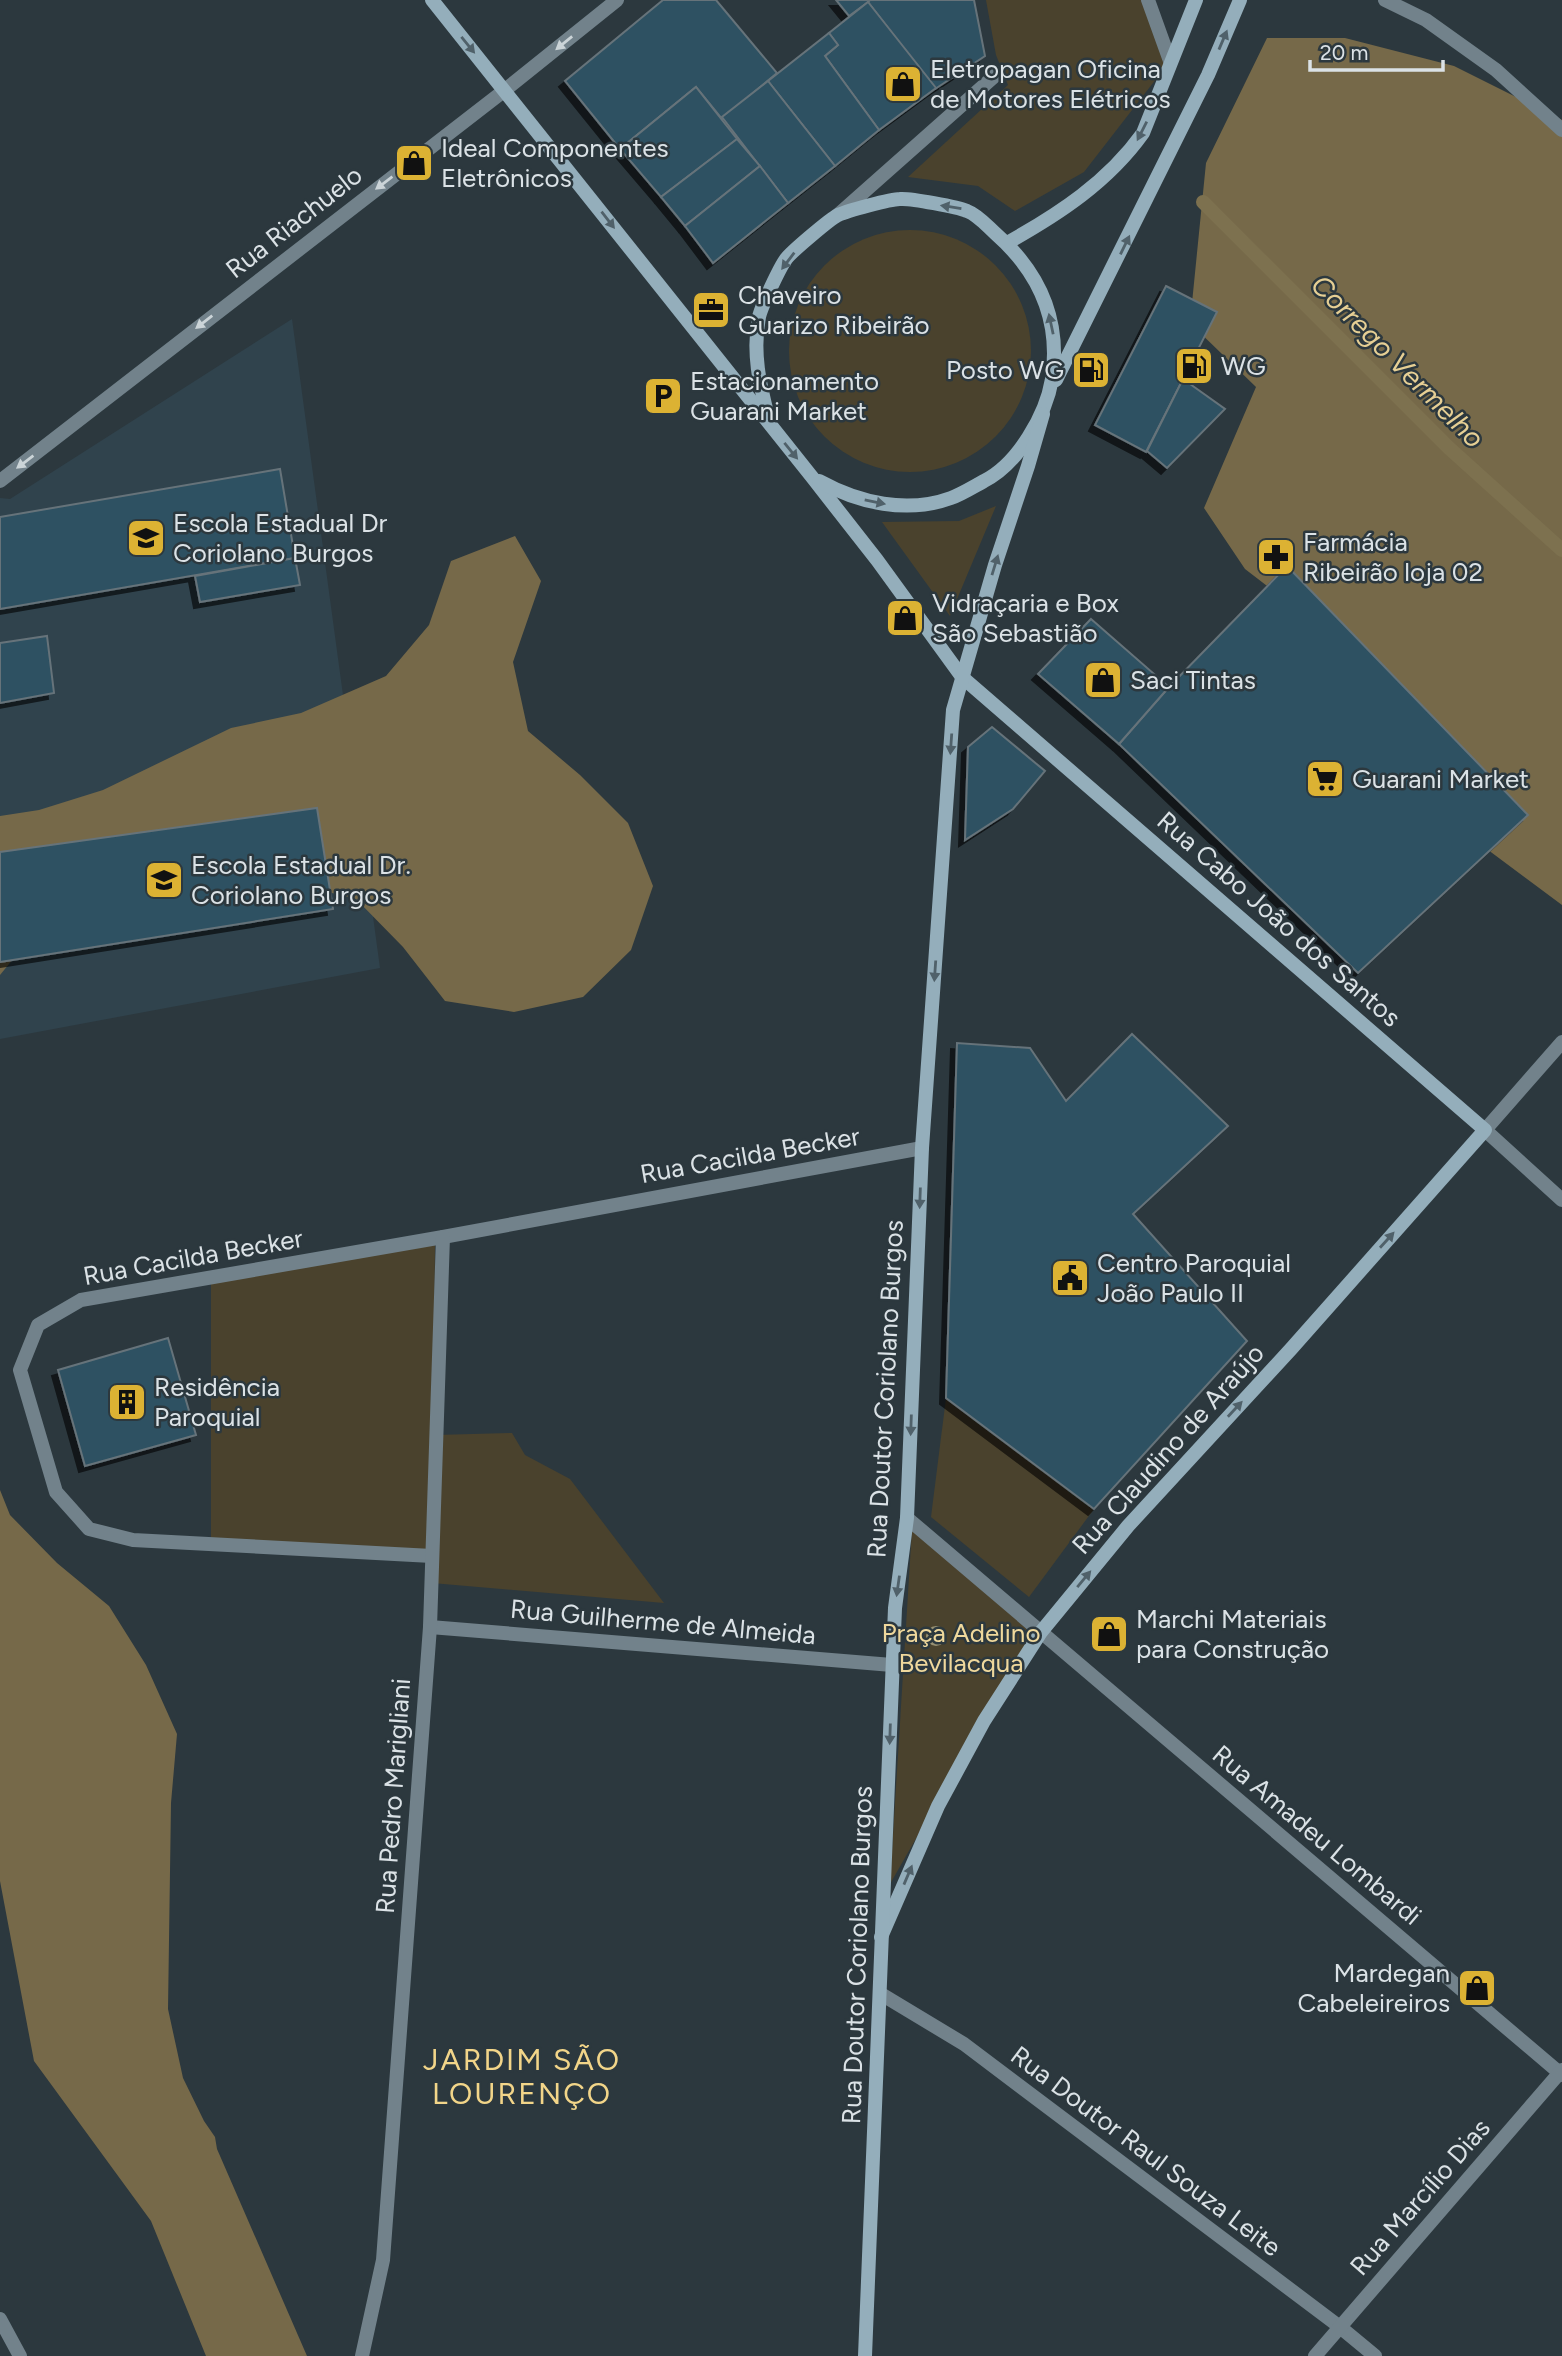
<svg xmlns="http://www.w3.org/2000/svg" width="1562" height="2356" viewBox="0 0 1562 2356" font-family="Figtree,sans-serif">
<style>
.built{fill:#30434d}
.green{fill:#4a422d}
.forest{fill:#766949}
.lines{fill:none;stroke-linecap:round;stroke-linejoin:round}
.stream{stroke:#7d714f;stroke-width:14}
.building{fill:#2d5162;stroke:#66737a;stroke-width:2;filter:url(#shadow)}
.street{stroke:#72828b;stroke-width:14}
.secondary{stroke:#94aebb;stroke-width:14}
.tree{fill:#979072}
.oneway{fill:#50616a}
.oneway2{fill:#cbd4d8}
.labels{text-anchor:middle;stroke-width:5;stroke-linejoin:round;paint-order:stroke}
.poi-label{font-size:26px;fill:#dbe2e6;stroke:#2c383e;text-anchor:start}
.street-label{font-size:26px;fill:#dbe2e6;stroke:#2c383e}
.park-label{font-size:26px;fill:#efd89c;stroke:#2c383e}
.water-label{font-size:28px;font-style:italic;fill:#e6cf94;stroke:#2c383e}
.quarter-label{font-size:30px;letter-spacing:2px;fill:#f2d589;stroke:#2c383e}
</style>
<defs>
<filter id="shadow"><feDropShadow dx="-6" dy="6" stdDeviation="0" flood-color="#0009"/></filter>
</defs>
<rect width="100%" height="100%" fill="#2c383e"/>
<polygon class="built" points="292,319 380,968 0,1039 0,498 10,499"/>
<g class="green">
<polygon points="986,0 1146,0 1170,61 1084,172 1015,211 978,186 908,177 1008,85 996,55"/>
<circle cx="910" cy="351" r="121"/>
<polygon points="996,506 950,616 882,522 959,521"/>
<polygon points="435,1238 433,1520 436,1435 512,1433 525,1455 570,1479 664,1603 432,1583 432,1556 211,1543 211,1277"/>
<polygon points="946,1398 1094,1509 1029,1597 931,1517"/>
<polygon points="912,1529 1033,1634 890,1884"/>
</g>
<g class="forest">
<polygon points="1267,38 1345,38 1454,66 1562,120 1562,905 1468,835 1373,667 1245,569 1204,508 1256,387 1190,323 1206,163"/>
<polygon points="515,536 541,581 513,662 528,731 580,775 628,823 653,886 631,950 583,997 514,1012 445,1001 403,947 356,899 288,882 22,948 0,975 0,816 39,810 103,790 231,728 301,713 386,676 429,625 451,561"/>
<polygon points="0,1490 10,1515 57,1563 109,1606 146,1665 177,1734 171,1803 168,2009 183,2078 204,2121 215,2137 217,2149 307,2356 206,2356 151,2221 34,2061 0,1881"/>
</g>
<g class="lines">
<polyline class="stream" points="1203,202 1449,448 1562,550"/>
</g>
<g class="building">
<polygon points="663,0 716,0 777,73 722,119 696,87 620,149 565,81"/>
<polygon points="836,0 871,0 849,16"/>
<polygon points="870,0 974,0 985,56 935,89 868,2"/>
<polygon points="868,2 936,88 879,130 825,56 838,45 829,33"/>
<polygon points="829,33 838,45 825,56 879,130 835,166 768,81"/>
<polygon points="768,81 835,166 788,203 722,117"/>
<polygon points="696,87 737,139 661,197 620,149"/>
<polygon points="737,139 760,166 685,226 661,197"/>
<polygon points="760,166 788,203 713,263 685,226"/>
<polygon points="1166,286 1217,312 1146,452 1095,425"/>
<polygon points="1183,379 1225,409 1167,468 1147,451"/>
<polygon points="280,469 295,558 0,609 0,517"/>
<polygon points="295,558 300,585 200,602 195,576"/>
<polygon points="1287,566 1528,815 1358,973 1119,744 1169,687"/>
<polygon points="1091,619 1169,687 1119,744 1038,674"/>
<polygon points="47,636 54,693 0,703 0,643"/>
<polygon points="992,727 1045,771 1013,809 965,840 968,747"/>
<polygon points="317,808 333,909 0,962 0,852"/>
<polygon points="1132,1034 1228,1126 1133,1214 1247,1341 1094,1509 946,1398 957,1043 1030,1048 1066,1101"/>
<polygon points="168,1338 196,1435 85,1466 58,1370"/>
</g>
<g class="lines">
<g class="street">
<polyline points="1148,0 1170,61"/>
<polyline points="1385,0 1426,20 1496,70 1562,130"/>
<polyline points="839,214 998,73"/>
<polyline points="0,481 505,90 617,0"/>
<polyline points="1562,1042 1485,1130 1562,1200"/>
<polyline points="907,1518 1562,2075"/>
<polyline points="432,1556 133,1540 89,1529 56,1492 20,1370 38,1325 81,1300 443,1237 922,1148"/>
<polyline points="430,1627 892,1665"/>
<polyline points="881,1994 964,2044 1340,2327 1375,2356"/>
<polyline points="0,2319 20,2356"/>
<polyline points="362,2356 383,2260 430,1627 443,1237"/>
<polyline points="1315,2356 1562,2070"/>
</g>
<g class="secondary">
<polyline points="432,0 812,477 877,560 962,677 1485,1130 1291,1349 1128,1526 1041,1632 984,1721 938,1806 881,1937"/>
<path d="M 1007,243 C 1059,214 1108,182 1143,133 L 1196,0"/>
<polyline points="1056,380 1208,75 1240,0"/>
<path d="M 769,421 C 760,385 752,354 759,317 C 761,307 780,267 786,259 C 791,252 830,219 838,215 C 847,211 890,199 900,199 C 910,198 958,207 967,211 C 978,215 987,226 996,234 C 1040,273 1061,320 1052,379 C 1046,415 1018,464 984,481 C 973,487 962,494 951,498 C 907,514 859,503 819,481"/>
<polyline points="865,2356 895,1608 907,1518 922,1148 953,710 995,565 1028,466 1043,414"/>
</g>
</g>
<circle class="tree" cx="936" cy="1636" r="10"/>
<defs><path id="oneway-solid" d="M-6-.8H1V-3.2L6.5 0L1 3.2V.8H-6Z" transform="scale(1.75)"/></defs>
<g class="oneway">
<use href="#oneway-solid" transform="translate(1223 40) rotate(-67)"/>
<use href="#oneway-solid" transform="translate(468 45) rotate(51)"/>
<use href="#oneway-solid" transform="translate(1142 131) rotate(117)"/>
<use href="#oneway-solid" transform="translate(951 207) rotate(-171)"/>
<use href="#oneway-solid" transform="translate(608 220) rotate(52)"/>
<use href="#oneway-solid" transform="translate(1125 245) rotate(-64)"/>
<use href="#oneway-solid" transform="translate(788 261) rotate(127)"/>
<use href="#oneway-solid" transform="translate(1051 324) rotate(-102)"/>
<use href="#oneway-solid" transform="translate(791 451) rotate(51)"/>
<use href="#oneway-solid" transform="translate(875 502) rotate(11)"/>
<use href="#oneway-solid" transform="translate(995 565) rotate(-73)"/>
<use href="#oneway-solid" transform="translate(951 744) rotate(94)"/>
<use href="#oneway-solid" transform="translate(935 971) rotate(94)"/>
<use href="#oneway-solid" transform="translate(920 1198) rotate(92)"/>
<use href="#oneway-solid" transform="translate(1387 1240) rotate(-48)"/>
<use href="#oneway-solid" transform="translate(1235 1409) rotate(-47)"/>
<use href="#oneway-solid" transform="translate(911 1425) rotate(92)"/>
<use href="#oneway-solid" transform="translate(1084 1579) rotate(-50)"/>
<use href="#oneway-solid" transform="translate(898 1586) rotate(98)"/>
<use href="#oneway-solid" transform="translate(890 1734) rotate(92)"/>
<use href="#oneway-solid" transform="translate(908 1875) rotate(-67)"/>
</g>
<g class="oneway2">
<use href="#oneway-solid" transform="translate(564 43) rotate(141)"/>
<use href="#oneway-solid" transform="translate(384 183) rotate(143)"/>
<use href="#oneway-solid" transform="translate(204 322) rotate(142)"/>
<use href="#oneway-solid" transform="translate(25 462) rotate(143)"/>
</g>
<defs>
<symbol id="shop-square" viewBox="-11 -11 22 22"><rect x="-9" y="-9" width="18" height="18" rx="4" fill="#dcb233" stroke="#2c383e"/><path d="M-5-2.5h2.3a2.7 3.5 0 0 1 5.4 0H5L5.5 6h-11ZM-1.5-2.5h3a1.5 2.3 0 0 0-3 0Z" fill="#111"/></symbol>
<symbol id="office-square" viewBox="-11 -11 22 22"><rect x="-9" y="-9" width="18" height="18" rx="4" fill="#dcb233" stroke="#2c383e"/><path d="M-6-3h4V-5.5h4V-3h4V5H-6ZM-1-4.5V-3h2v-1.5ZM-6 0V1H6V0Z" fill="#111"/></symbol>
<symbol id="fuel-square" viewBox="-11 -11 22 22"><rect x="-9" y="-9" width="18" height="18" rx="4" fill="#dcb233" stroke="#2c383e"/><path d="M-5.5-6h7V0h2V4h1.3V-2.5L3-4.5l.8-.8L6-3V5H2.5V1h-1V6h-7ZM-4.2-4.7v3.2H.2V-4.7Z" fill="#111"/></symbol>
<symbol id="parking-square" viewBox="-11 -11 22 22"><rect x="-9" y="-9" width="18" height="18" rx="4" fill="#dcb233" stroke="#2c383e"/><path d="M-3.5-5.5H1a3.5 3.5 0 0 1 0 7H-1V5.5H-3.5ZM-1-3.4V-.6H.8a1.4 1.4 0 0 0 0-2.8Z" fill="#111"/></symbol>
<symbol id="school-square" viewBox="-11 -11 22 22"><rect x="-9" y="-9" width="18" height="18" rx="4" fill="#dcb233" stroke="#2c383e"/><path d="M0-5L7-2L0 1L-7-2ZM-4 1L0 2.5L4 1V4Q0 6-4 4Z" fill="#111"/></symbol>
<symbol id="pharmacy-square" viewBox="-11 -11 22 22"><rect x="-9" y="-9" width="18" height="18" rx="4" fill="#dcb233" stroke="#2c383e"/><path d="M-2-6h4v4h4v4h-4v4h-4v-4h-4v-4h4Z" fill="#111"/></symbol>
<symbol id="supermarket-square" viewBox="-11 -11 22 22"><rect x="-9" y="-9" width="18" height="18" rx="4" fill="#dcb233" stroke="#2c383e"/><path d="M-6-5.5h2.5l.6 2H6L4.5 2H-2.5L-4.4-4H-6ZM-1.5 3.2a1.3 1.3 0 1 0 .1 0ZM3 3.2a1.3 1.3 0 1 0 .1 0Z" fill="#111"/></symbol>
<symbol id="civic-square" viewBox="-11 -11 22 22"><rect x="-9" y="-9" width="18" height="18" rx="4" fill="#dcb233" stroke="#2c383e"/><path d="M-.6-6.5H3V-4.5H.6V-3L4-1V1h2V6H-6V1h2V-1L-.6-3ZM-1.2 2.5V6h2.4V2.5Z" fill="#111"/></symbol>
<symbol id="building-square" viewBox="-11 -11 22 22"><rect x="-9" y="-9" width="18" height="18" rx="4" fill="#dcb233" stroke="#2c383e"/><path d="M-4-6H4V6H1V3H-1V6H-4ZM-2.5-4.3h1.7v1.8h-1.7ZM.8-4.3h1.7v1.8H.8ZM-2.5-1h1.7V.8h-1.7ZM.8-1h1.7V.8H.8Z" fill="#111"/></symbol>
</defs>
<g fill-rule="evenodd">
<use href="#shop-square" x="881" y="62" width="44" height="44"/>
<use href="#shop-square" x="392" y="141" width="44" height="44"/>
<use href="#office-square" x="689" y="288" width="44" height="44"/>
<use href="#fuel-square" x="1172" y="344" width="44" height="44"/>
<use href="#fuel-square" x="1069" y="348" width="44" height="44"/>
<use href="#parking-square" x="641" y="374" width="44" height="44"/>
<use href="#school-square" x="124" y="516" width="44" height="44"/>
<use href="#pharmacy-square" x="1254" y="535" width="44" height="44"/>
<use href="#shop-square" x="883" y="596" width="44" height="44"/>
<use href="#shop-square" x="1081" y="658" width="44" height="44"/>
<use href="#supermarket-square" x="1303" y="757" width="44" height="44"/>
<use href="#school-square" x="142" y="858" width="44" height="44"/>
<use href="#civic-square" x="1048" y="1256" width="44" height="44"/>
<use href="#building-square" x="105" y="1380" width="44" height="44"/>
<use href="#shop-square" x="1087" y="1612" width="44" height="44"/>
<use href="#shop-square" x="1455" y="1966" width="44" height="44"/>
</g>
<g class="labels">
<g class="poi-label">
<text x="930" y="78">Eletropagan Oficina<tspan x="930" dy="30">de Motores Elétricos</tspan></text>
<text x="441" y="157">Ideal Componentes<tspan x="441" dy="30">Eletrônicos</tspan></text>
<text x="738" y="304">Chaveiro<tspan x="738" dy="30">Guarizo Ribeirão</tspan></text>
<text x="1221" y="375">WG</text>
<text x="1064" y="379" text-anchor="end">Posto WG</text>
<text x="690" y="390">Estacionamento<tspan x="690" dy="30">Guarani Market</tspan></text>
<text x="173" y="532">Escola Estadual Dr<tspan x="173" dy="30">Coriolano Burgos</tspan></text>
<text x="1303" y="551">Farmácia<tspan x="1303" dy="30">Ribeirão loja 02</tspan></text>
<text x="932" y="612">Vidraçaria e Box<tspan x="932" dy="30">São Sebastião</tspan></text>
<text x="1130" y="689">Saci Tintas</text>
<text x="1352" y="788">Guarani Market</text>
<text x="191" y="874">Escola Estadual Dr.<tspan x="191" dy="30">Coriolano Burgos</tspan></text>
<text x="1097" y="1272">Centro Paroquial<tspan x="1097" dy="30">João Paulo II</tspan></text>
<text x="154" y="1396">Residência<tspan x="154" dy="30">Paroquial</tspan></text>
<text x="1136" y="1628">Marchi Materiais<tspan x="1136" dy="30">para Construção</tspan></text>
<text x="1450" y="1982" text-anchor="end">Mardegan<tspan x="1450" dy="30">Cabeleireiros</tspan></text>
</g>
<g class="street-label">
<text transform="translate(294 222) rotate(-38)" y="9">Rua Riachuelo</text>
<text transform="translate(1279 919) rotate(41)" y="9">Rua Cabo João dos Santos</text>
<text transform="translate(750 1155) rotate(-10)" y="9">Rua Cacilda Becker</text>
<text transform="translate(193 1257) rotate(-10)" y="9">Rua Cacilda Becker</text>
<text transform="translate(885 1389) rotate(-87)" y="9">Rua Doutor Coriolano Burgos</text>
<text transform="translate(1168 1449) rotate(-48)" y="9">Rua Claudino de Araújo</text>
<text transform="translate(663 1622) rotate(5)" y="9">Rua Guilherme de Almeida</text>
<text transform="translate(393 1796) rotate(-86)" y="9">Rua Pedro Marigliani</text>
<text transform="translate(1317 1835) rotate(40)" y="9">Rua Amadeu Lombardi</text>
<text transform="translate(857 1955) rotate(-88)" y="9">Rua Doutor Coriolano Burgos</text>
<text transform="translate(1146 2151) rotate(37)" y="9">Rua Doutor Raul Souza Leite</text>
<text transform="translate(1420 2197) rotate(-49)" y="9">Rua Marcílio Dias</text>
</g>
<g class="park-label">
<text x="961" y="1642">Praça Adelino<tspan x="961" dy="30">Bevilacqua</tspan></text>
</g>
<g class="water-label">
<text transform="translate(1398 361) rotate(45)" y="10">Corrego Vermelho</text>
</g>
<g class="quarter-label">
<text x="522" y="2070">JARDIM SÃO<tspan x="522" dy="34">LOURENÇO</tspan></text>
</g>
</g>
<path d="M1310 60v10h133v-10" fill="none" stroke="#dbe2e6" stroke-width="3.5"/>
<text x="1320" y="60" font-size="21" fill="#dbe2e6" stroke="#2c383e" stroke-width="5" paint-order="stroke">20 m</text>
</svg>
